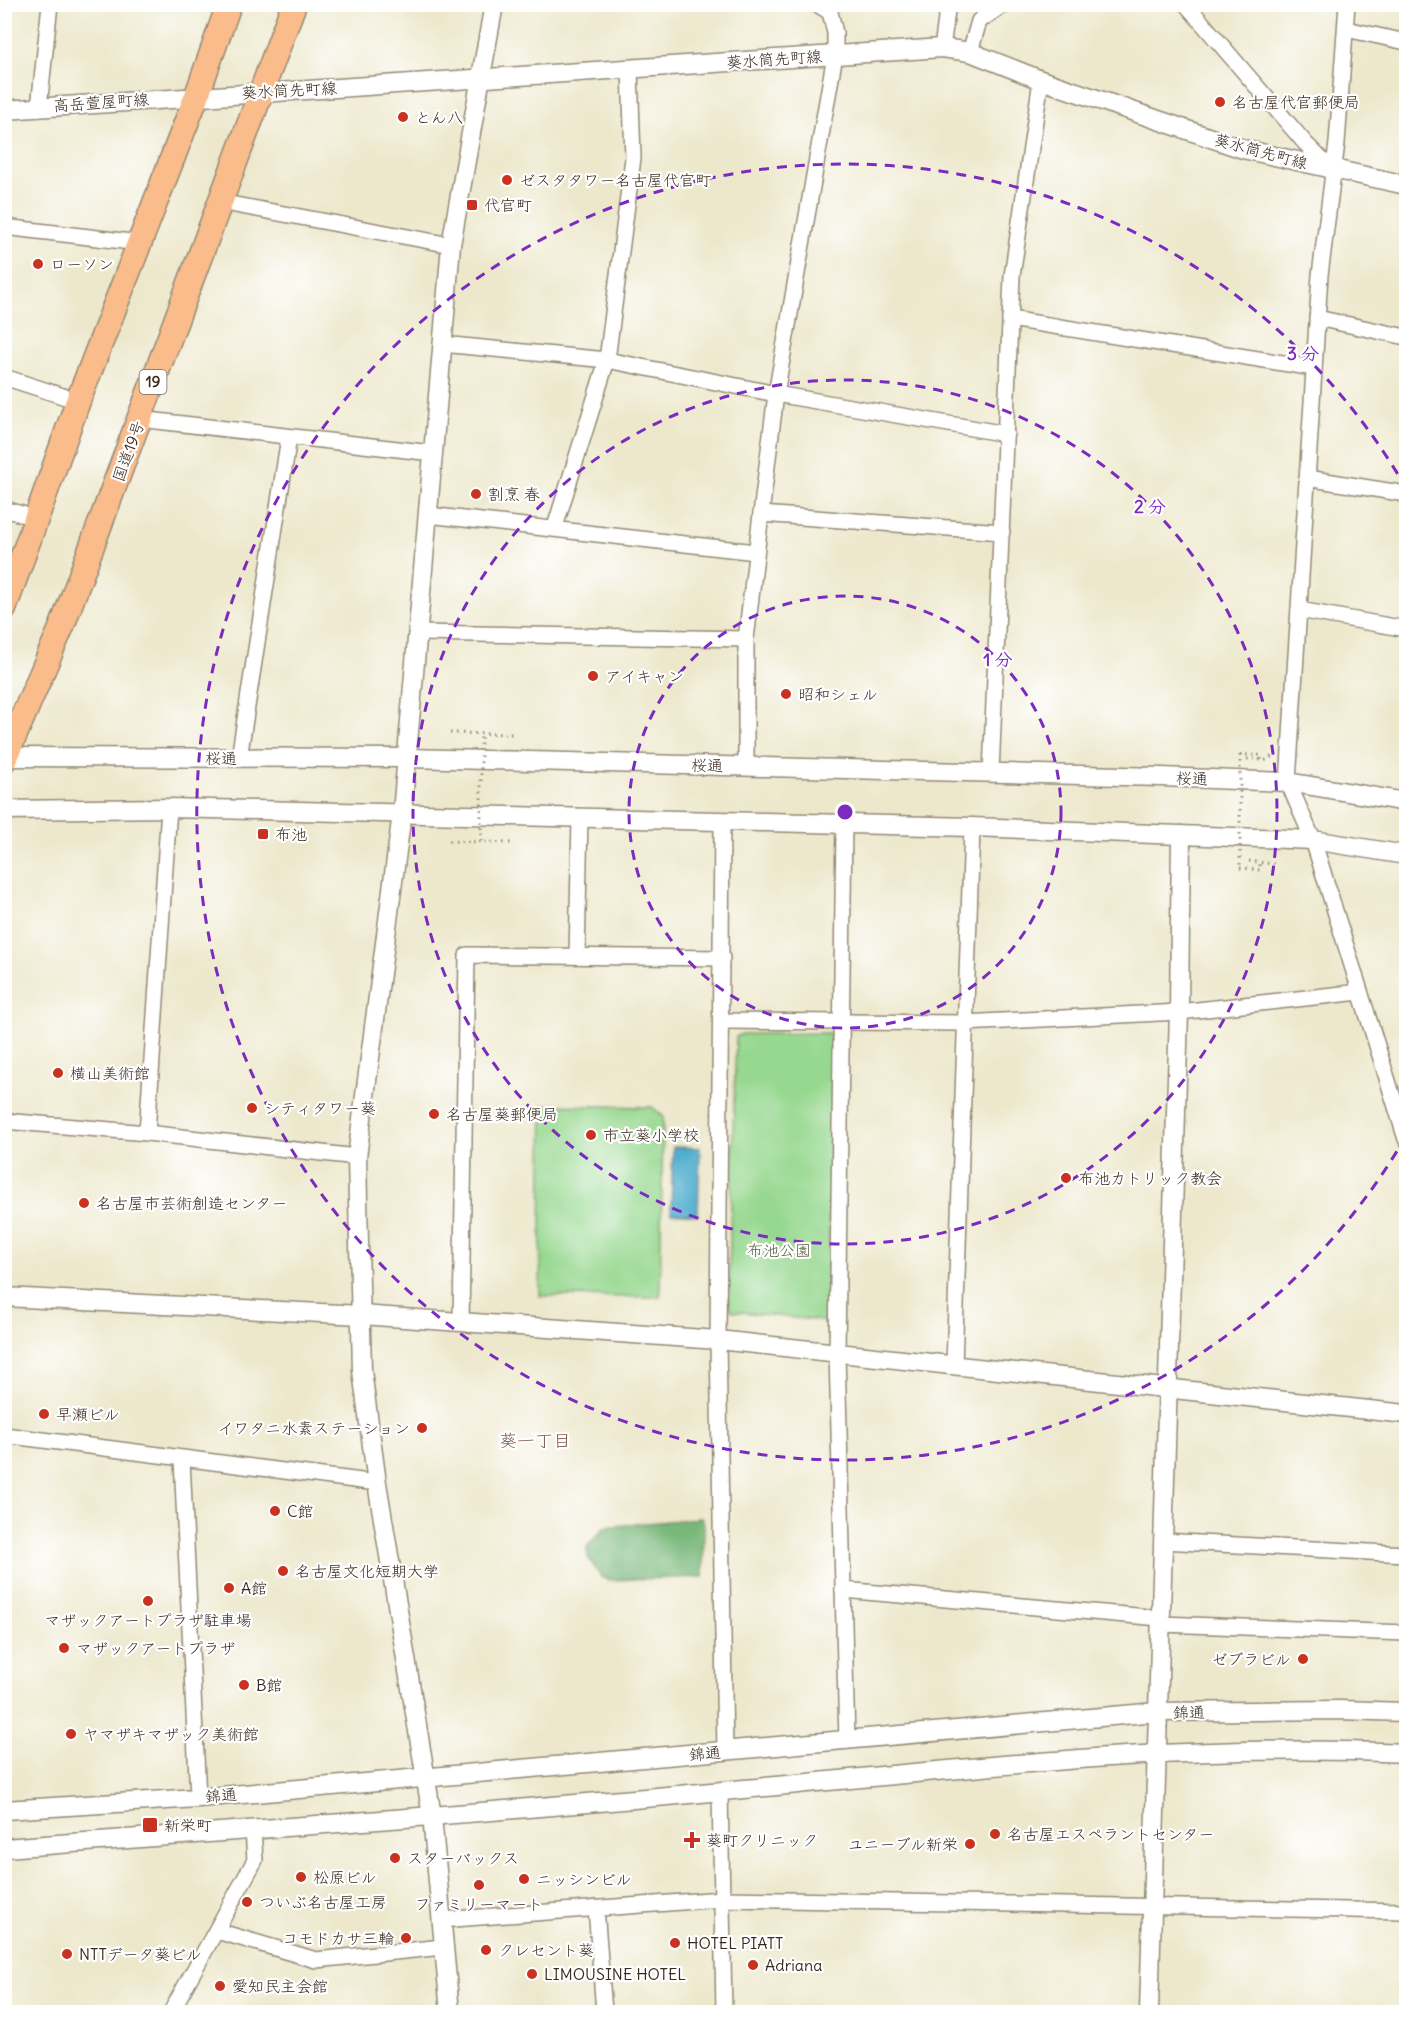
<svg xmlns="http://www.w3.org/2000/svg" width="1411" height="2017" viewBox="0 0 1411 2017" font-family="Delius,'Klee One',sans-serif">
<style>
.green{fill:#97d890;stroke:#698157;stroke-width:1.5}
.forest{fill:#79b87a;stroke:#5a714c;stroke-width:1.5}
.water{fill:#50aece;stroke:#466c76;stroke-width:1.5}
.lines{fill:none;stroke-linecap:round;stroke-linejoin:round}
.minor-casing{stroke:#948975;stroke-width:18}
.tertiary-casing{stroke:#948975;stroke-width:21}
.trunk-casing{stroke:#948975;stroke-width:27}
.path{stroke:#948975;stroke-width:3;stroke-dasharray:1.5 4.5;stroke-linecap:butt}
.minor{stroke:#fff;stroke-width:15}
.tertiary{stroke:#fff;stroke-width:18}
.trunk{stroke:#f9bc8a;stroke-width:24}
.path-bridge{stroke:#948975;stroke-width:3;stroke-dasharray:1.5 4.5;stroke-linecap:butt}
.ring{fill:none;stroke:#7b2cbf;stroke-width:3;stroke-dasharray:10 8}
.poi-dot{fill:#c8321e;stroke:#fff;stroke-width:2}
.labels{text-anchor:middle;stroke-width:4.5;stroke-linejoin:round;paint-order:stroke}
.shield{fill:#fff;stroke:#766a62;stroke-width:1.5}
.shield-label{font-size:15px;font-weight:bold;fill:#3b2a1e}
.street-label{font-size:16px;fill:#3b2a1e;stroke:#fff}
.poi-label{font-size:16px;fill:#3b2a1e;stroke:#fff;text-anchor:start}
.park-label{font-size:16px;fill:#575e40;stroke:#fff}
.neighbourhood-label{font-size:18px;fill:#7c584b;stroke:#fff}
.centre{fill:#7b2cbf;stroke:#fff;stroke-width:3}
.ring-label{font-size:18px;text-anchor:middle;font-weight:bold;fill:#7b2cbf;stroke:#fff;stroke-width:4.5;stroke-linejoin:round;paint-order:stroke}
</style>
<rect width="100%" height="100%" fill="#fff"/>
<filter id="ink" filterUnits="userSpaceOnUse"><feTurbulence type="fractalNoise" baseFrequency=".0167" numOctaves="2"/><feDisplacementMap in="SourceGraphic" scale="12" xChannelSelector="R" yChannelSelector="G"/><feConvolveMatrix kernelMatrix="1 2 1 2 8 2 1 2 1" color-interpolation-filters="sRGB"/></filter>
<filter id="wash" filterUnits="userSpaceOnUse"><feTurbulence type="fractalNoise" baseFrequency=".008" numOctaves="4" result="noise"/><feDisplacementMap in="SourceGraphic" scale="24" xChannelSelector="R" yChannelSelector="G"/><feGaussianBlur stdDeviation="1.35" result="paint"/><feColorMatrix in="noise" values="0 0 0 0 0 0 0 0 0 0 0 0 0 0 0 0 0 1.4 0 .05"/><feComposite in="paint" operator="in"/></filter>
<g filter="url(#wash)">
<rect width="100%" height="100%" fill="#ede8cc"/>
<g class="green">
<polygon points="830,1033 833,1037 827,1317 823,1321 732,1311 728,1305 736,1037 742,1034"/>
<polygon points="543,1105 652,1107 663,1116 660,1297 540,1296"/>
</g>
<polygon class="forest" points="701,1518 704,1524 703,1577 608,1580 601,1577 588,1557 587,1547 605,1527"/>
<polygon class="water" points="673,1147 700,1148 698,1215 671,1213"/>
</g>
<g filter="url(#ink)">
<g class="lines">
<defs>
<g id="minor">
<polyline points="1186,4 1305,143 1332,170"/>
<polyline points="1347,4 1337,143 1320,275 1288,782 1313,840 1406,1139"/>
<polyline points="1346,29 1406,42"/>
<polyline points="942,48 948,4"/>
<polyline points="970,52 979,21 1004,4"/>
<polyline points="39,107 50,4"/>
<polyline points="219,202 451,245"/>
<polyline points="4,227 140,243"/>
<polyline points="1317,318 1406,337"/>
<polyline points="1010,319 1314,368"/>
<polyline points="442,344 607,360 776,394 1006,434"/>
<polyline points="4,377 78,401"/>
<polyline points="140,419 432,453"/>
<polyline points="1307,478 1406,494"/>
<polyline points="4,509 39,519"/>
<polyline points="761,514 1002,532"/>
<polyline points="428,515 756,552"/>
<polyline points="555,527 607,360 633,158 630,69"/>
<polyline points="1299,610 1406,629"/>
<polyline points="418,633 746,639"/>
<polyline points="239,758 289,437"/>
<polyline points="746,766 746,639 761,514 776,394 835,55 835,33 830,12 817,4"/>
<polyline points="991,773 1012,276 1041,80"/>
<polyline points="722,821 718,1340 725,1752"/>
<polyline points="844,824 837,1353 847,1741"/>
<polyline points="577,956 580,817"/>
<polyline points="721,1021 964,1023 1179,1012 1360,992"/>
<polyline points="4,1121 147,1133 357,1157"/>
<polyline points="147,1133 169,808"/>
<polyline points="461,1322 467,955 722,958"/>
<polyline points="954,1366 972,827"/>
<polyline points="4,1435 377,1483"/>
<polyline points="182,1460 198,1798"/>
<polyline points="1162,1541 1406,1554"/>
<polyline points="843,1590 1160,1618"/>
<polyline points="1160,1624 1406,1633"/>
<polyline points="720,1792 724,2012"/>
<polyline points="596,1908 604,2012"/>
<polyline points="441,1920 722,1899 1406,1911"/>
<polyline points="217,1931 316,1960 443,1947"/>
<polyline points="171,2012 255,1860 253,1830"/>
</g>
<g id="tertiary">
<polyline points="4,110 942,48 970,52 1041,80 1243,149 1406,185"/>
<polyline points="5,757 408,758 1162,777 1288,782 1406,802"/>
<polyline points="4,810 169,808 972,827 1313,840 1406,855"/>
<polyline points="4,1297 361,1315 718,1340 1406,1414"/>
<polyline points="4,1810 198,1798 1157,1712 1340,1710 1406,1712"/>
<path d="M 4,1848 C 251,1830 498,1812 744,1789 C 964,1769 1186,1742 1406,1753"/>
<polyline points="450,2012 432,1816 377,1483 362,1371 357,1157 402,813 451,245 494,4"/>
<polyline points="1149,2012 1179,1012 1181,835"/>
</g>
<g id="trunk">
<polyline points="4,609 78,401 197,95 229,4"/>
<polyline points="4,760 62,626 294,4"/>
</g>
</defs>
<use href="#minor" class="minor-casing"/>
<use href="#tertiary" class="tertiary-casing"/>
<use href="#trunk" class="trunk-casing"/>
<g class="path">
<polyline points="450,733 513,734"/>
<polyline points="1240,755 1261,755 1261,760"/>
<polyline points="1247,759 1266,760 1273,756"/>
<polyline points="449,841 513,843"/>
<polyline points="1249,861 1274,864"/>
<polyline points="1240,868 1260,870 1260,862"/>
</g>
<use href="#minor" class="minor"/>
<use href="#tertiary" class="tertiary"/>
<use href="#trunk" class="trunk"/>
<g class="path-bridge">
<polyline points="1240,755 1240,868"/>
<polyline points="481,841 481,733"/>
</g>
</g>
</g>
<g class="ring">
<circle cx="845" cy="812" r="216"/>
<circle cx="845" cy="812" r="432"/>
<path d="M1406 1136A648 648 0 1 1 1406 488"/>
</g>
<g class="poi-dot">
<circle cx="1220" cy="102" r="6"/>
<circle cx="403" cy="117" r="6"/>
<circle cx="507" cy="180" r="6"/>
<rect x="466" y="199" width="12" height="12" rx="3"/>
<circle cx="38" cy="264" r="6"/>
<circle cx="476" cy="494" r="6"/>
<circle cx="593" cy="676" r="6"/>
<circle cx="786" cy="694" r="6"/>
<rect x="257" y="828" width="12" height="12" rx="3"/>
<circle cx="58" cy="1073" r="6"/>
<circle cx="252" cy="1108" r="6"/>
<circle cx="434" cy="1114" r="6"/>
<circle cx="591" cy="1135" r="6"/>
<circle cx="1066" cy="1178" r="6"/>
<circle cx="84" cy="1203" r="6"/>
<circle cx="44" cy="1414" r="6"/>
<circle cx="422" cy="1428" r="6"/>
<circle cx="275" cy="1511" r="6"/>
<circle cx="283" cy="1571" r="6"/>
<circle cx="229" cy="1588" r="6"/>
<circle cx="148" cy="1601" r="6"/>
<circle cx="64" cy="1648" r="6"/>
<circle cx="1303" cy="1659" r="6"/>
<circle cx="244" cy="1685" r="6"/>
<circle cx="71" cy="1734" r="6"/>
<rect x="142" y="1817" width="16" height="16" rx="3"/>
<circle cx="995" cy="1834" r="6"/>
<path d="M689 1831h6v6h6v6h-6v6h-6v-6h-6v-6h6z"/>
<circle cx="970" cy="1844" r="6"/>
<circle cx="395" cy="1858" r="6"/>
<circle cx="301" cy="1877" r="6"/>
<circle cx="524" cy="1879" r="6"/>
<circle cx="479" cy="1885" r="6"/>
<circle cx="247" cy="1902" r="6"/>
<circle cx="406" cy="1938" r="6"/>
<circle cx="675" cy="1943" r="6"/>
<circle cx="486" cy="1950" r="6"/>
<circle cx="67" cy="1954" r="6"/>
<circle cx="753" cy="1965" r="6"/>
<circle cx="532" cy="1974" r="6"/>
<circle cx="220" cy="1986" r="6"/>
</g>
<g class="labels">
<rect class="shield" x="139.5" y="370" width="27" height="24" rx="4.5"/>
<g class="shield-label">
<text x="153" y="387">19</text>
</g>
<g class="street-label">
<text transform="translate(774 59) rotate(-4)" y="6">葵水筒先町線</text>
<text transform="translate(289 90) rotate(-3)" y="6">葵水筒先町線</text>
<text transform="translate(101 102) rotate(-4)" y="6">高岳萱屋町線</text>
<text transform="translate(1261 151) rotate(15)" y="6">葵水筒先町線</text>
<text transform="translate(128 451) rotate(-70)" y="6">国道19号</text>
<text x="221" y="764">桜通</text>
<text transform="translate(707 765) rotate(1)" y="6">桜通</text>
<text transform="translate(1192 778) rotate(2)" y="6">桜通</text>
<text transform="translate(1189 1712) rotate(-1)" y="6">錦通</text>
<text transform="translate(705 1753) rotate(-5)" y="6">錦通</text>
<text transform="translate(221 1795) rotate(-5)" y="6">錦通</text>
</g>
<g class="poi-label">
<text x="1232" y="108">名古屋代官郵便局</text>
<text x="415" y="123">とん八</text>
<text x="519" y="186">ゼスタタワー名古屋代官町</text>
<text x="484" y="211">代官町</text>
<text x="50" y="270">ローソン</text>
<text x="488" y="500">割烹 春</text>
<text x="605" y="682">アイキャン</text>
<text x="798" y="700">昭和シェル</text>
<text x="275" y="840">布池</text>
<text x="70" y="1079">横山美術館</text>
<text x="264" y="1114">シティタワー葵</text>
<text x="446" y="1120">名古屋葵郵便局</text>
<text x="603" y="1141">市立葵小学校</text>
<text x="1078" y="1184">布池カトリック教会</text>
<text x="96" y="1209">名古屋市芸術創造センター</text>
<text x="56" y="1420">早瀬ビル</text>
<text x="410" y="1434" text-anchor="end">イワタニ水素ステーション</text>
<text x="287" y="1517">C館</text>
<text x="295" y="1577">名古屋文化短期大学</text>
<text x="241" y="1594">A館</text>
<text x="148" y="1626" text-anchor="middle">マザックアートプラザ駐車場</text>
<text x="76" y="1654">マザックアートプラザ</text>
<text x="1291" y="1665" text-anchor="end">ゼブラビル</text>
<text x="256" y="1691">B館</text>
<text x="83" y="1740">ヤマザキマザック美術館</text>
<text x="164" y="1831">新栄町</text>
<text x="1007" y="1840">名古屋エスペラントセンター</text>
<text x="706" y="1846">葵町クリニック</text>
<text x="958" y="1850" text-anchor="end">ユニーブル新栄</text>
<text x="407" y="1864">スターバックス</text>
<text x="313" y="1883">松原ビル</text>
<text x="536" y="1885">ニッシンビル</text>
<text x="259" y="1908">ついぶ名古屋工房</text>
<text x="479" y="1910" text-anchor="middle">ファミリーマート</text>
<text x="394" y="1944" text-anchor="end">コモドカサ三輪</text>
<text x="687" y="1949">HOTEL PIATT</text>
<text x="498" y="1956">クレセント葵</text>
<text x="79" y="1960">NTTデータ葵ビル</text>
<text x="765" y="1971">Adriana</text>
<text x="544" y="1980">LIMOUSINE HOTEL</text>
<text x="232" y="1992">愛知民主会館</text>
</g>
<g class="park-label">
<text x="779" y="1256">布池公園</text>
</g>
<g class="neighbourhood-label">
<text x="535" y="1447">葵一丁目</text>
</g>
</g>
<circle cx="845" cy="812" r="9" class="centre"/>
<g class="ring-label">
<text x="1303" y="360">3 分</text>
<text x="1150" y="513">2 分</text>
<text x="998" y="666">1 分</text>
</g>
<rect width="1411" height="2017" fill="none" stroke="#fff" stroke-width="24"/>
</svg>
